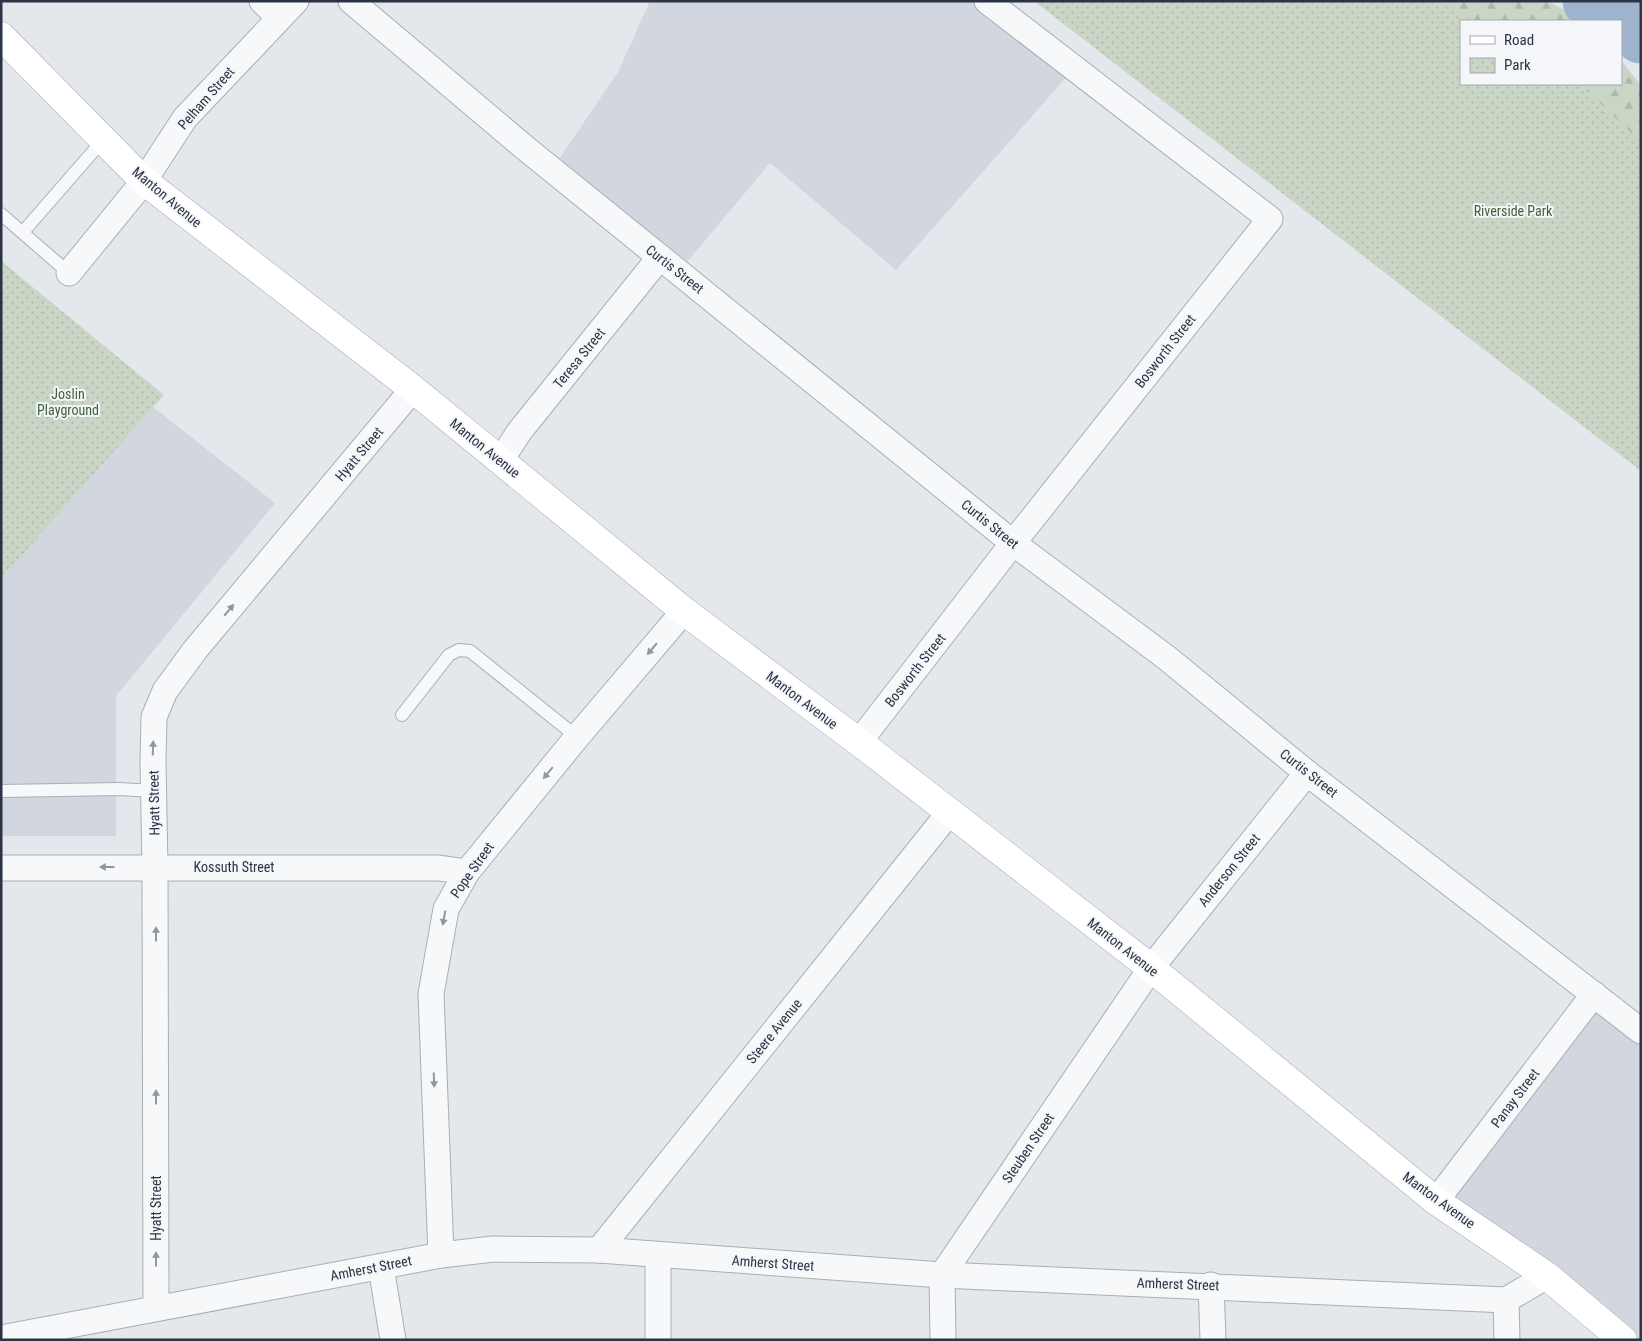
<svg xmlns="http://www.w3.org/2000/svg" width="1642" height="1341" viewBox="0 0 1642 1341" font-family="'Roboto Condensed',sans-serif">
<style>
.built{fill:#d2d6de}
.forest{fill:url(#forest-firs)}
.park{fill:url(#park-dots)}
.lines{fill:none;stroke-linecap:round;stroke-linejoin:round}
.river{stroke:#9fb4cc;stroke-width:55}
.service-casing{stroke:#a9aeb7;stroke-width:14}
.minor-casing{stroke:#a9aeb7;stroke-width:27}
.secondary-casing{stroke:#a9aeb7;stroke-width:29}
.service{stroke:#f7f8fa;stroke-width:12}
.minor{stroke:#f7f8fa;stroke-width:25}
.secondary{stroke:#fff;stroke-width:28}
.oneway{fill:#9196a0}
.labels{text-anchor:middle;stroke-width:4;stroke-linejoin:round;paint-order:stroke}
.street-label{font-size:14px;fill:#2b3445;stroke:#f4f6f9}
.park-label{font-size:14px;fill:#3f6138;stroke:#f4f6f9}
</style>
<defs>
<pattern id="forest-firs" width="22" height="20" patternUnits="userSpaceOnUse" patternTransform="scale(1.25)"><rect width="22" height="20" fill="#c9d6c5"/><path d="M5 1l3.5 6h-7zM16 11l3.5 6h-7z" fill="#adb8ab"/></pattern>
<pattern id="park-dots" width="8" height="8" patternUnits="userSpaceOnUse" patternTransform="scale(1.25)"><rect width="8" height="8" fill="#c9d6c5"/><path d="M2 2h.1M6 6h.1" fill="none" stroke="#adb8ab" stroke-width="1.8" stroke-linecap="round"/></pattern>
</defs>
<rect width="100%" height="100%" fill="#e4e7ec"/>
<g class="built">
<polygon points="650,1 991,1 1078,64 896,270 770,163 682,268 553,168 618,72"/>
<polygon points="153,407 275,503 116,696 116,836 1,836 1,579"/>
<polygon points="1597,995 1641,1022 1641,1340 1627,1340 1443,1190"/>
</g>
<g class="forest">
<polygon points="1341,1 1547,1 1586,21 1461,21 1461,84 1621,84 1621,60 1641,86 1641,184 1514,135"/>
<polygon points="1602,1 1641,1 1641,32"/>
</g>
<g class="park">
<polygon points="1034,1 1436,1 1474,21 1461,21 1461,84 1580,84 1641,142 1641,471"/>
<polygon points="1,261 164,395 1,579"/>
</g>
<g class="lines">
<polyline class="river" points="1590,1 1618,13 1641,36"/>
<defs>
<g id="service">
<polyline points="1,214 69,273"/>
<polyline points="23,232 104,139"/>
<polyline points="402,715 449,655 459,650 470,651 577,737"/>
<polyline points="1,791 119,789 154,791"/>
</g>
<g id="minor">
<polyline points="262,1 279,18"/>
<polyline points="351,1 524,147 1013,543 1167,658 1307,773 1641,1031"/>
<polyline points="69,273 144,181 185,118 296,1"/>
<polyline points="501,460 519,432 660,257"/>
<polyline points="859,742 1013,543 1270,219 987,1"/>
<polyline points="1,868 439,868 467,872"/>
<polyline points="1436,1201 1594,994"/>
<polyline points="599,1250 949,813"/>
<polyline points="441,1255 431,994 446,909 467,872 577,737 684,611"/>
<polyline points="381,1267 393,1340"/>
<polyline points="1211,1285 1213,1340"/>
<polyline points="1506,1300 1507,1340"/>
<polyline points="156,1308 155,867 153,761 154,717 165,691 195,650 413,389"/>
<polyline points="1,1338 441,1255 493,1249 599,1250 942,1275 1506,1300 1547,1276"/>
<polyline points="658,1340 658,1255"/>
<polyline points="943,1340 942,1275 1151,968 1307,773"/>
</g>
<polyline id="secondary" points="1,36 144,181 413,389 684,611 859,742 1151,968 1436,1201 1547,1276 1623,1340"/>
</defs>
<use href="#service" class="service-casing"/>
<use href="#minor" class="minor-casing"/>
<use href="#secondary" class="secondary-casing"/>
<use href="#service" class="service"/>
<use href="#minor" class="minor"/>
<use href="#secondary" class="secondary"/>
</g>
<defs><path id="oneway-solid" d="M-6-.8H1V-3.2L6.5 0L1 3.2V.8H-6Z" transform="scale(1.25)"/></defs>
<g class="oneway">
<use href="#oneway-solid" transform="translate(229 610) rotate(-50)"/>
<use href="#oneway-solid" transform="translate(652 649) rotate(130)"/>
<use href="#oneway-solid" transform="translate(153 748) rotate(-88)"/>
<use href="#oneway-solid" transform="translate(548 773) rotate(129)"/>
<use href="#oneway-solid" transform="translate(107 867) rotate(180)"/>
<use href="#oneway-solid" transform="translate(444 918) rotate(100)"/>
<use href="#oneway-solid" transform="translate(156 934) rotate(-90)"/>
<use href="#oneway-solid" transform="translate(434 1080) rotate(88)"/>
<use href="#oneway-solid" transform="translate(156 1097) rotate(-90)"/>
<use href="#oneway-solid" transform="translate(156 1259) rotate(-90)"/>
</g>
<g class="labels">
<g class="street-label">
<text transform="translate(206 98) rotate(-49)" y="5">Pelham Street</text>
<text transform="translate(167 197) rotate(40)" y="5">Manton Avenue</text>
<text transform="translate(675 269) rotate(38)" y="5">Curtis Street</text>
<text transform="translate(1165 351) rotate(-52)" y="5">Bosworth Street</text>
<text transform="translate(579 358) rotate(-51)" y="5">Teresa Street</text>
<text transform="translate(485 448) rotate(39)" y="5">Manton Avenue</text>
<text transform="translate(359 454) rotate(-50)" y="5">Hyatt Street</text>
<text transform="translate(990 524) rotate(39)" y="5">Curtis Street</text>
<text transform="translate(915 670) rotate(-52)" y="5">Bosworth Street</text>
<text transform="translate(802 700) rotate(37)" y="5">Manton Avenue</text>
<text transform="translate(1309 773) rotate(38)" y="5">Curtis Street</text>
<text transform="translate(154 803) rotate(-91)" y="5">Hyatt Street</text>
<text x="234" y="872">Kossuth Street</text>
<text transform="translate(472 870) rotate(-55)" y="5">Pope Street</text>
<text transform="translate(1229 870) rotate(-51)" y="5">Anderson Street</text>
<text transform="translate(1123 947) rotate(38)" y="5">Manton Avenue</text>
<text transform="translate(774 1031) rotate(-51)" y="5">Steere Avenue</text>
<text transform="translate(1515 1098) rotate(-53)" y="5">Panay Street</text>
<text transform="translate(1028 1148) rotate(-56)" y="5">Steuben Street</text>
<text transform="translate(1439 1200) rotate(36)" y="5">Manton Avenue</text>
<text transform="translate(156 1208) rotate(-90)" y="5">Hyatt Street</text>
<text transform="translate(773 1263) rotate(4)" y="5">Amherst Street</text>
<text transform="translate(371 1268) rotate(-11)" y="5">Amherst Street</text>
<text transform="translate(1178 1284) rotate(2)" y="5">Amherst Street</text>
</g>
<g class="park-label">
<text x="1513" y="216">Riverside Park</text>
<text x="68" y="399">Joslin<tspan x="68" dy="16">Playground</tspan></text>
</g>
</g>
<rect width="1642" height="1341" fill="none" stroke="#2b3445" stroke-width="5"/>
<rect x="1460" y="20" width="162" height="65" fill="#f4f6f9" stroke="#a4a8b1"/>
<rect x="1470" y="36" width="25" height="8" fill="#ffffff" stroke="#a4a8b1"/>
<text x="1504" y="45" font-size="15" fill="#2b3445">Road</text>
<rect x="1470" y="58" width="25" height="15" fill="url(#park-dots)" stroke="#a4a8b1"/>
<text x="1504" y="70" font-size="15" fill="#2b3445">Park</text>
</svg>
